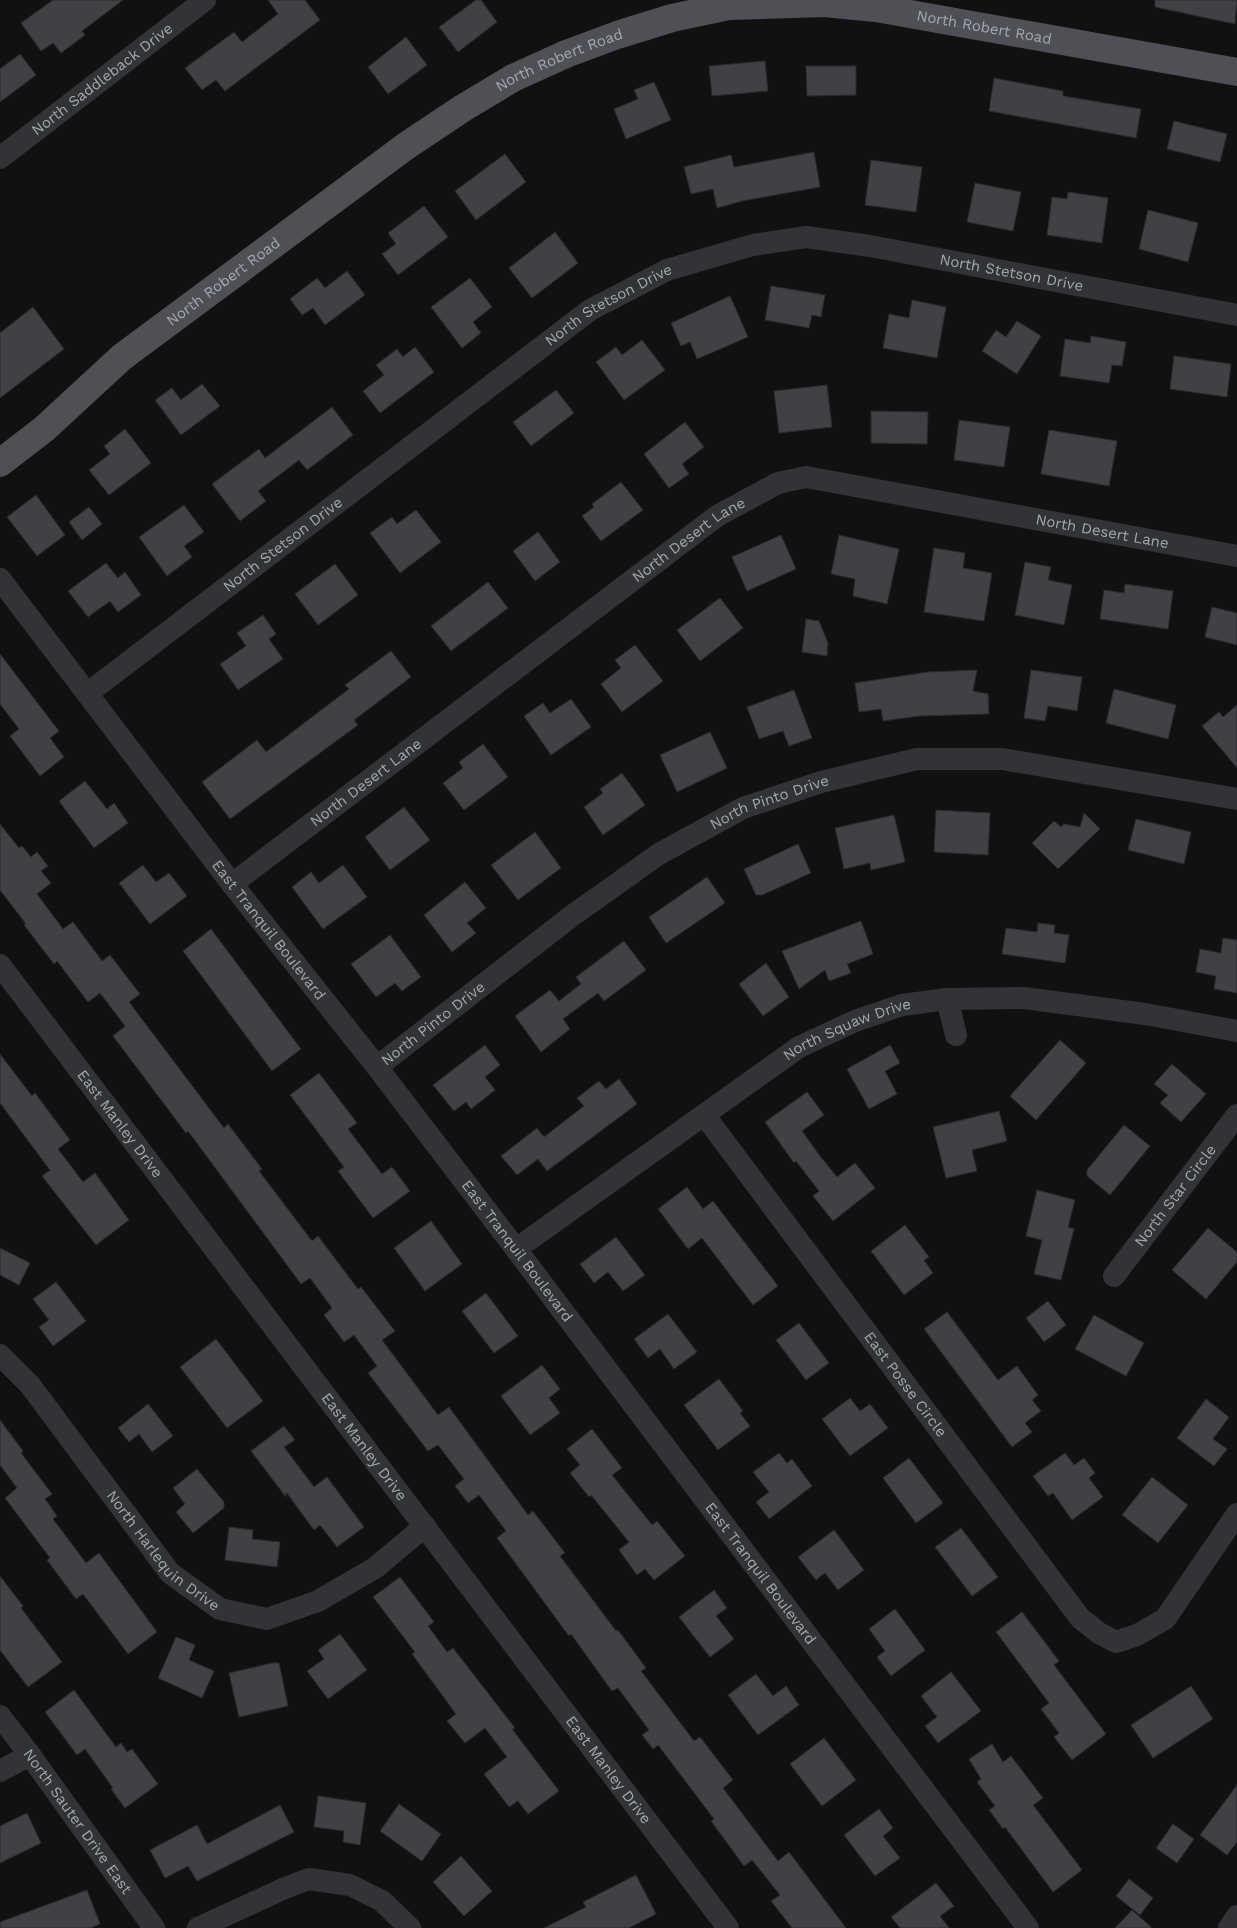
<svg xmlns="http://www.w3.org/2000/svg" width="1237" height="1928" viewBox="0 0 1237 1928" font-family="'Work Sans',sans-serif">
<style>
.building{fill:#404145;stroke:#2b2b2e}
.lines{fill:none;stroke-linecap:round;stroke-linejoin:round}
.minor{stroke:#323336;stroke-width:22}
.major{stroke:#4f5055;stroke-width:28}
.labels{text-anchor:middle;stroke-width:4;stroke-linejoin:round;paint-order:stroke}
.street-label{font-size:15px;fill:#a4a8b1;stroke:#0c0c0d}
</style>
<rect width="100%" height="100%" fill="#111112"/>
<g class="building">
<polygon points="53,0 123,0 82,31 85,35 61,53 53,43 41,51 21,23"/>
<polygon points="268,0 305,0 320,20 225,91 216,80 202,90 185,68 234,32 242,42 278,14"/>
<polygon points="476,0 481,0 497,22 458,52 439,27"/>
<polygon points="1155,0 1237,0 1235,24 1155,7"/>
<polygon points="406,37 427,65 388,94 368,67"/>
<polygon points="20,54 36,75 0,102 0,69"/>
<polygon points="765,61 768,91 712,96 709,66"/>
<polygon points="806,66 856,66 856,95 807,96"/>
<polygon points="994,78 1063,91 1063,96 1141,109 1136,138 989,111"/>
<polygon points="654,82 671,120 626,139 614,109 638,99 634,90"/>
<polygon points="1174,121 1227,134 1220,162 1167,149"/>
<polygon points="814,152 820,187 742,201 717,208 713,189 691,194 684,167 731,155 734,167"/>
<polygon points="505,154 526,182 476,220 455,191"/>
<polygon points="871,160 922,167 916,212 865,205"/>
<polygon points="975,183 1021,192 1013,231 967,222"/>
<polygon points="1068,192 1108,198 1102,243 1047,235 1052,197 1067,199"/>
<polygon points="424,206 448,237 398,275 382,254 396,244 388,233"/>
<polygon points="1148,210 1198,223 1188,262 1139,249"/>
<polygon points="555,232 578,263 532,298 509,268"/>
<polygon points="347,271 365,295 325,325 313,308 302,315 290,299 317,278 325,288"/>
<polygon points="470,278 492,307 473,322 481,333 462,348 431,307"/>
<polygon points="771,286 825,295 821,317 812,315 809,328 765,320"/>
<polygon points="730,296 748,337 697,359 690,342 681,346 671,323"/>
<polygon points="912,300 946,307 937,358 883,348 889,314 909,318"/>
<polygon points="33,307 64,349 0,398 0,333"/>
<polygon points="1017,321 1041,336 1017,374 982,351 996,330 1006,337"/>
<polygon points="1091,336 1126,342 1122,366 1112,365 1109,383 1060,376 1065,339 1090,343"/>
<polygon points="642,340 665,370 624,400 596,362 616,347 622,355"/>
<polygon points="415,347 434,372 380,413 363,391 384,375 376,365 397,349 403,357"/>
<polygon points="1174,356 1231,364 1227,397 1170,389"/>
<polygon points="202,384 220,406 181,435 155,400 172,388 181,400"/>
<polygon points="827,385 832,427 779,433 774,391"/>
<polygon points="556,390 574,413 531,446 513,422"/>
<polygon points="332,407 353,435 307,470 299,460 258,491 266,501 240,521 212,484 259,449 265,458"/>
<polygon points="871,411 928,412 927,444 871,443"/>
<polygon points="959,420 1010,427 1004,467 954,460"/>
<polygon points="685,422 704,447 682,464 689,474 669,488 644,454"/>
<polygon points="125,429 151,463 109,495 89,470 110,454 104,446"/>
<polygon points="1049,430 1117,441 1109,486 1041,474"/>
<polygon points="621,482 643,510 601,541 582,516 594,507 592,504"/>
<polygon points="36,495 65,535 37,556 7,517"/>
<polygon points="184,505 204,532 184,546 192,557 167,576 139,537"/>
<polygon points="89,507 102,524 82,540 69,522"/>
<polygon points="416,510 441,542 400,573 370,533 392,517 397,524"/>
<polygon points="538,532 560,562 535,581 513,551"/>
<polygon points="781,535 796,569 747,591 732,557"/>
<polygon points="839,535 899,549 887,604 853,596 855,579 831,574"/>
<polygon points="934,548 965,553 963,568 992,573 984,621 924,612"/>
<polygon points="1025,562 1051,567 1048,580 1072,585 1064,625 1015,615"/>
<polygon points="106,563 118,578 125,572 141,595 118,612 110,601 88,617 68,591"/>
<polygon points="335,564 358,595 318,625 295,594"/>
<polygon points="488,582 508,608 451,651 431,626"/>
<polygon points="1125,584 1173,591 1168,629 1100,619 1104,590 1124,593"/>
<polygon points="720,598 743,628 700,661 677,630"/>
<polygon points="1212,607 1237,613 1237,645 1205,637"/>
<polygon points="263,615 276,634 269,639 283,659 238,690 220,664 246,646 237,633"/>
<polygon points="806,619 819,621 828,643 827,656 802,652"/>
<polygon points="635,645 663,681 622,712 601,684 621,668 615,660"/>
<polygon points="391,651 411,677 354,720 358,725 230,819 202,782 257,740 266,752 349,689 345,685"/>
<polygon points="0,654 59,731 50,738 64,757 40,776 10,736 19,729 0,704"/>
<polygon points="977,670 973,691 988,694 989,714 919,716 883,721 881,709 859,712 855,683 928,672"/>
<polygon points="1031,670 1082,677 1077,711 1048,706 1045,721 1024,718"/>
<polygon points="1114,689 1176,705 1168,739 1106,723"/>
<polygon points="794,690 812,738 789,746 783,731 759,739 747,707"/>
<polygon points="571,699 591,727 551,755 524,716 543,703 550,713"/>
<polygon points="1237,705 1237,768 1202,726 1219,712 1223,717"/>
<polygon points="710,732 727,768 677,792 660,755"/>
<polygon points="483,744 508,777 464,810 443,783 463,768 459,762"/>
<polygon points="622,773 645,805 603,835 584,807 603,793 600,789"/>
<polygon points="85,781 107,809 114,803 128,823 94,848 59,801"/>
<polygon points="404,807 430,840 390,870 365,837"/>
<polygon points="936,810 990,813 988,855 934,852"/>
<polygon points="1084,813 1100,829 1058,869 1032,843 1054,821 1061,827 1064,824 1080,827"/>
<polygon points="894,815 905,862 871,870 870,863 844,869 835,828"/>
<polygon points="1136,819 1191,832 1184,864 1128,850"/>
<polygon points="0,824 19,848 22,846 31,857 37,852 48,866 41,871 51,883 37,894 63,929 73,922 102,961 110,955 140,994 129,1002 224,1128 228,1124 262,1169 259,1171 312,1241 318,1236 358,1289 361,1287 395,1331 382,1340 438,1415 449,1407 528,1515 533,1511 565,1553 560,1556 616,1631 618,1630 646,1668 641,1671 694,1741 700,1737 733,1780 723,1788 778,1861 789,1852 846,1928 792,1928 771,1901 780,1895 752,1860 744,1866 711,1821 714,1819 658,1745 653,1749 642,1735 649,1730 618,1688 612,1691 571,1634 569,1636 497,1538 506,1531 479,1495 468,1503 455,1486 464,1479 438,1445 428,1451 368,1373 377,1366 354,1335 344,1342 324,1315 332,1308 310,1278 301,1284 188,1131 186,1133 113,1036 125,1026 100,993 88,1002 57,961 54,964 24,925 26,924 0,890"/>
<polygon points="535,832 561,868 518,900 491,865"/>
<polygon points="798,844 811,873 762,895 756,895 744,869"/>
<polygon points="143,865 156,882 169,873 187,896 150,924 119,883"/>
<polygon points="343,865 367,897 323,929 292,887 311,872 319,883"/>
<polygon points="707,877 725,903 666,943 649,917"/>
<polygon points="465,882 486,908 467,923 476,933 452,952 424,915"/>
<polygon points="861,921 873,954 847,964 851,973 829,981 825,970 799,989 782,951"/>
<polygon points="1038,923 1055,925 1054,933 1069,935 1065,963 1002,954 1006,928 1037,932"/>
<polygon points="211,929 301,1049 272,1071 183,951"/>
<polygon points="390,935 421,977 402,991 395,983 376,997 351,964"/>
<polygon points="1223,938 1237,940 1237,993 1214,989 1216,976 1196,972 1200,949 1221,953"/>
<polygon points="624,941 646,970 604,1001 598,993 563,1019 570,1029 541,1052 515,1016 550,990 559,1001 581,984 576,977"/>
<polygon points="766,963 789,997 763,1016 739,984"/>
<polygon points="1060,1040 1086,1063 1036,1120 1010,1096"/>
<polygon points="485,1045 500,1065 485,1077 495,1090 471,1109 466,1102 454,1111 433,1085"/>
<polygon points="890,1045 900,1063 885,1071 897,1094 869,1109 847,1069"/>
<polygon points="0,1054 32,1096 35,1093 70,1140 58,1149 83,1182 95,1173 129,1220 96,1245 42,1176 50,1170 0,1103"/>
<polygon points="1172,1064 1206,1094 1181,1122 1160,1103 1168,1095 1154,1084"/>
<polygon points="319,1073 357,1123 348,1129 382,1174 392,1167 410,1191 373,1218 338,1171 344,1167 290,1095"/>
<polygon points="619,1079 637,1104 547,1171 538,1159 517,1175 501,1156 537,1128 544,1137 584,1106 577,1098 599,1081 606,1089"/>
<polygon points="807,1092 824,1115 802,1131 820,1156 837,1177 855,1163 875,1188 833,1221 813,1196 819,1191 796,1161 794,1163 765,1122"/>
<polygon points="999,1111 1007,1141 972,1150 977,1171 946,1178 933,1127"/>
<polygon points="1124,1125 1150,1146 1110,1195 1087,1176 1087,1170"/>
<polygon points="687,1187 703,1209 713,1201 778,1286 753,1305 702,1238 688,1249 658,1209"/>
<polygon points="1037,1190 1075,1200 1068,1227 1074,1229 1061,1280 1034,1274 1042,1240 1026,1236"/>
<polygon points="431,1221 462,1264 425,1291 394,1248"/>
<polygon points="905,1225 929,1257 924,1260 933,1273 904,1295 871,1251"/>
<polygon points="1208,1228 1237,1252 1237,1262 1206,1299 1172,1270"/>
<polygon points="616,1237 645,1275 623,1291 608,1272 594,1283 580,1264"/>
<polygon points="0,1248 30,1263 19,1285 0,1275"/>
<polygon points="56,1282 86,1321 53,1346 39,1327 49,1320 33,1299"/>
<polygon points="486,1293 518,1336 494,1353 462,1311"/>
<polygon points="1048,1301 1066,1325 1044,1342 1026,1318"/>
<polygon points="947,1312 998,1380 1017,1366 1038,1395 1032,1400 1041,1411 1025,1423 1032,1432 1012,1447 924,1329"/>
<polygon points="668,1314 697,1352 674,1369 660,1349 648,1358 634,1339"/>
<polygon points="1094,1315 1144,1343 1126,1376 1075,1349"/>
<polygon points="799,1323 829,1363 806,1380 776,1340"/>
<polygon points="216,1339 263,1401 227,1428 180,1367"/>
<polygon points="542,1365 560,1389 549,1398 560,1413 530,1435 501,1396"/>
<polygon points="719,1379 743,1411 740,1413 750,1426 718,1450 684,1405"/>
<polygon points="850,1398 860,1411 870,1404 888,1428 850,1456 822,1419"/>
<polygon points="1206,1399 1229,1417 1213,1439 1227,1449 1214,1466 1177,1438"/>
<polygon points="148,1404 173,1436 152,1452 139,1434 129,1442 118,1428"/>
<polygon points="0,1420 23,1451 21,1453 52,1494 45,1499 57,1516 53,1519 86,1563 99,1553 157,1632 128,1654 83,1594 76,1599 47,1560 50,1558 5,1498 17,1488 0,1465"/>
<polygon points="284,1426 295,1440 284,1447 314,1487 327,1477 364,1527 337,1547 320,1525 314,1530 286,1492 286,1497 251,1451"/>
<polygon points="592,1429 622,1468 612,1475 652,1525 657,1521 685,1556 654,1580 645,1569 637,1575 619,1550 629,1542 591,1495 589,1497 570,1473 580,1465 567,1449"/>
<polygon points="779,1453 787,1463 792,1459 812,1486 769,1519 756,1502 769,1492 753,1472"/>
<polygon points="1065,1453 1074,1465 1084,1458 1095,1473 1089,1478 1103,1497 1072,1520 1053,1493 1048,1496 1033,1476"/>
<polygon points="909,1458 943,1503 916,1523 883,1478"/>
<polygon points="197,1469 224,1502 224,1508 193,1533 176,1512 185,1504 173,1488"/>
<polygon points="1152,1477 1188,1505 1158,1543 1122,1515"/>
<polygon points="229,1527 253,1530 252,1539 280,1542 277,1567 225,1560"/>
<polygon points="961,1528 998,1577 972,1596 935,1547"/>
<polygon points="834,1530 864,1570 838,1590 825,1573 816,1580 798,1557"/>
<polygon points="0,1576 23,1606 21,1608 62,1662 28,1687 0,1650"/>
<polygon points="400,1577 434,1622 428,1626 447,1652 453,1648 515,1728 512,1729 559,1791 528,1814 518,1801 509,1807 484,1774 507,1757 485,1728 465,1743 447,1721 456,1714 412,1654 415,1652 373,1597"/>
<polygon points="714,1590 727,1608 716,1616 734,1639 710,1657 679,1617"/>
<polygon points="895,1609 925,1650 891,1676 877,1657 885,1651 869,1629"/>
<polygon points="1022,1612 1059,1661 1054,1665 1106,1734 1072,1760 1054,1737 1059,1733 1041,1709 1049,1703 996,1632"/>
<polygon points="340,1634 367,1670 328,1699 307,1671 324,1659 318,1650"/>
<polygon points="176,1637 195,1645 189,1660 214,1671 202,1698 158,1678"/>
<polygon points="272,1663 279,1663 288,1706 239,1717 229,1673"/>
<polygon points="951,1672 981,1711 938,1743 925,1726 937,1717 921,1696"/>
<polygon points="756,1674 773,1696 786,1686 799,1705 758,1735 728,1695"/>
<polygon points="1191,1686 1213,1719 1153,1758 1131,1725"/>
<polygon points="74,1690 116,1747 121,1743 127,1752 132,1749 158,1784 125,1808 111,1789 113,1788 85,1749 77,1755 45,1712"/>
<polygon points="824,1738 856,1780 822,1806 790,1764"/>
<polygon points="992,1744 1003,1762 1011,1756 1043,1798 1033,1805 1082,1870 1053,1892 1005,1827 1003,1829 989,1810 995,1806 977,1782 981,1779 969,1759"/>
<polygon points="1237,1785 1237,1842 1227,1855 1200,1835"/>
<polygon points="318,1796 366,1803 360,1845 343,1842 344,1831 314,1827"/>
<polygon points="399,1804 441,1834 422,1861 380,1831"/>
<polygon points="280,1805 294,1832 197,1881 188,1866 165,1878 150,1850 197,1825 207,1844"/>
<polygon points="879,1809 893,1828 883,1836 900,1858 875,1876 844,1835"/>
<polygon points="27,1813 41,1843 0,1863 0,1826"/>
<polygon points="1173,1824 1194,1839 1177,1863 1156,1848"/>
<polygon points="461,1856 492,1891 464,1916 433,1882"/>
<polygon points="636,1875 656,1914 629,1928 544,1928 586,1907 583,1902"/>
<polygon points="1129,1879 1153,1898 1140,1915 1116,1896"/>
<polygon points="936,1883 954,1906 940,1916 949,1928 900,1928 891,1917"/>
<polygon points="87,1890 100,1924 90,1928 0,1928 0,1922"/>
<polygon points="1132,1910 1152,1928 1115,1928"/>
</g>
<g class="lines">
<g class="minor">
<path id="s1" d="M 0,158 L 205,0"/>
<path id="s2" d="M 0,579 L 232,884 L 377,1067 L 516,1249 L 1028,1928"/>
<path id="s3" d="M 88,693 L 590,310 L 667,270 L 753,245 L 806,237 L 870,246 L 1237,315"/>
<path id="s4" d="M 232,884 L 717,516 L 778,483 L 806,477 L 1237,556"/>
<path id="s5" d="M 0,965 L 728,1928"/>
<polyline points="947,999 956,1035"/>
<path id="s6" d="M 377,1067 L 573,915 L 659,854 L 743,808 L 821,782 L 917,759 L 1002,759 L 1237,799"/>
<path id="s7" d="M 705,1116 L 1080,1618 L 1099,1633 L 1116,1642 L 1137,1635 L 1165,1619 L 1237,1514"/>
<path id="s8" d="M 516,1249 L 799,1047 L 855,1021 L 902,1005 L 947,999 L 1024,998 L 1145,1014 L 1237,1031"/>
<path id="s9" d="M 1114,1276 L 1237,1115"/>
<path id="s10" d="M 0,1355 L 30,1385 L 170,1573 L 220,1609 L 267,1619 L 318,1601 L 375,1568 L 425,1526"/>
<path id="s11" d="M 0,1716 L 30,1755 L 154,1928"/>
<polyline points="0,1771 30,1755"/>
<polyline points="198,1928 285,1888 309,1879 350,1885 382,1901 410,1928"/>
<polyline points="1229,1928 1237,1916"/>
</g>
<path class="major" id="s12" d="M 0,463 L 44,429 L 122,357 L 406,146 L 463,108 L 513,78 L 566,54 L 617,35 L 672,18 L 728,6 L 824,3 L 876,8 L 1237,72"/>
</g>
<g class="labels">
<g class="street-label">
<text dy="5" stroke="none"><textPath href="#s12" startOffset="1128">North Robert Road</textPath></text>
<text dy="5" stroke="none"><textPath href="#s12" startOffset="692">North Robert Road</textPath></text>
<text dy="5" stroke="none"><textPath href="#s1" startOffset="129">North Saddleback Drive</textPath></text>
<text dy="5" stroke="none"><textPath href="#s3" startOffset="1070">North Stetson Drive</textPath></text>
<text dy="5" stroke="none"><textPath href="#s12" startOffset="288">North Robert Road</textPath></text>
<text dy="5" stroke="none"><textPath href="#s3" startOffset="650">North Stetson Drive</textPath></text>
<text dy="5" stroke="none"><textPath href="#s4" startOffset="1008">North Desert Lane</textPath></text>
<text dy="5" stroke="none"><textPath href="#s4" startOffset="572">North Desert Lane</textPath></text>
<text dy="5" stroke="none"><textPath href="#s3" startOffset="245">North Stetson Drive</textPath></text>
<text dy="5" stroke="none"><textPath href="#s4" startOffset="168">North Desert Lane</textPath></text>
<text dy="5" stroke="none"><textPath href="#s6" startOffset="476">North Pinto Drive</textPath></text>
<text dy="5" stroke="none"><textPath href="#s2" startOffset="442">East Tranquil Boulevard</textPath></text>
<text dy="5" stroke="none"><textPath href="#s6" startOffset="71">North Pinto Drive</textPath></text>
<text dy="5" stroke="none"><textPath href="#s8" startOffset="399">North Squaw Drive</textPath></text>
<text dy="5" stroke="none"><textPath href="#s5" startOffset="199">East Manley Drive</textPath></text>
<text dy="5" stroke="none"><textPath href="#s9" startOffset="101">North Star Circle</textPath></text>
<text dy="5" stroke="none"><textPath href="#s2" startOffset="848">East Tranquil Boulevard</textPath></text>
<text dy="5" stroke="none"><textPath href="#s7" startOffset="335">East Posse Circle</textPath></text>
<text dy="5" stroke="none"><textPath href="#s5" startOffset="604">East Manley Drive</textPath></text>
<text dy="5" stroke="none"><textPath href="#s10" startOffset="256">North Harlequin Drive</textPath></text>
<text dy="5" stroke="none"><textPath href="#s2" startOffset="1252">East Tranquil Boulevard</textPath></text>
<text dy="5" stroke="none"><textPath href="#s5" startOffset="1009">East Manley Drive</textPath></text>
<text dy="5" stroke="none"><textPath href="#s11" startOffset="131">North Sauter Drive East</textPath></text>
</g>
</g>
</svg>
